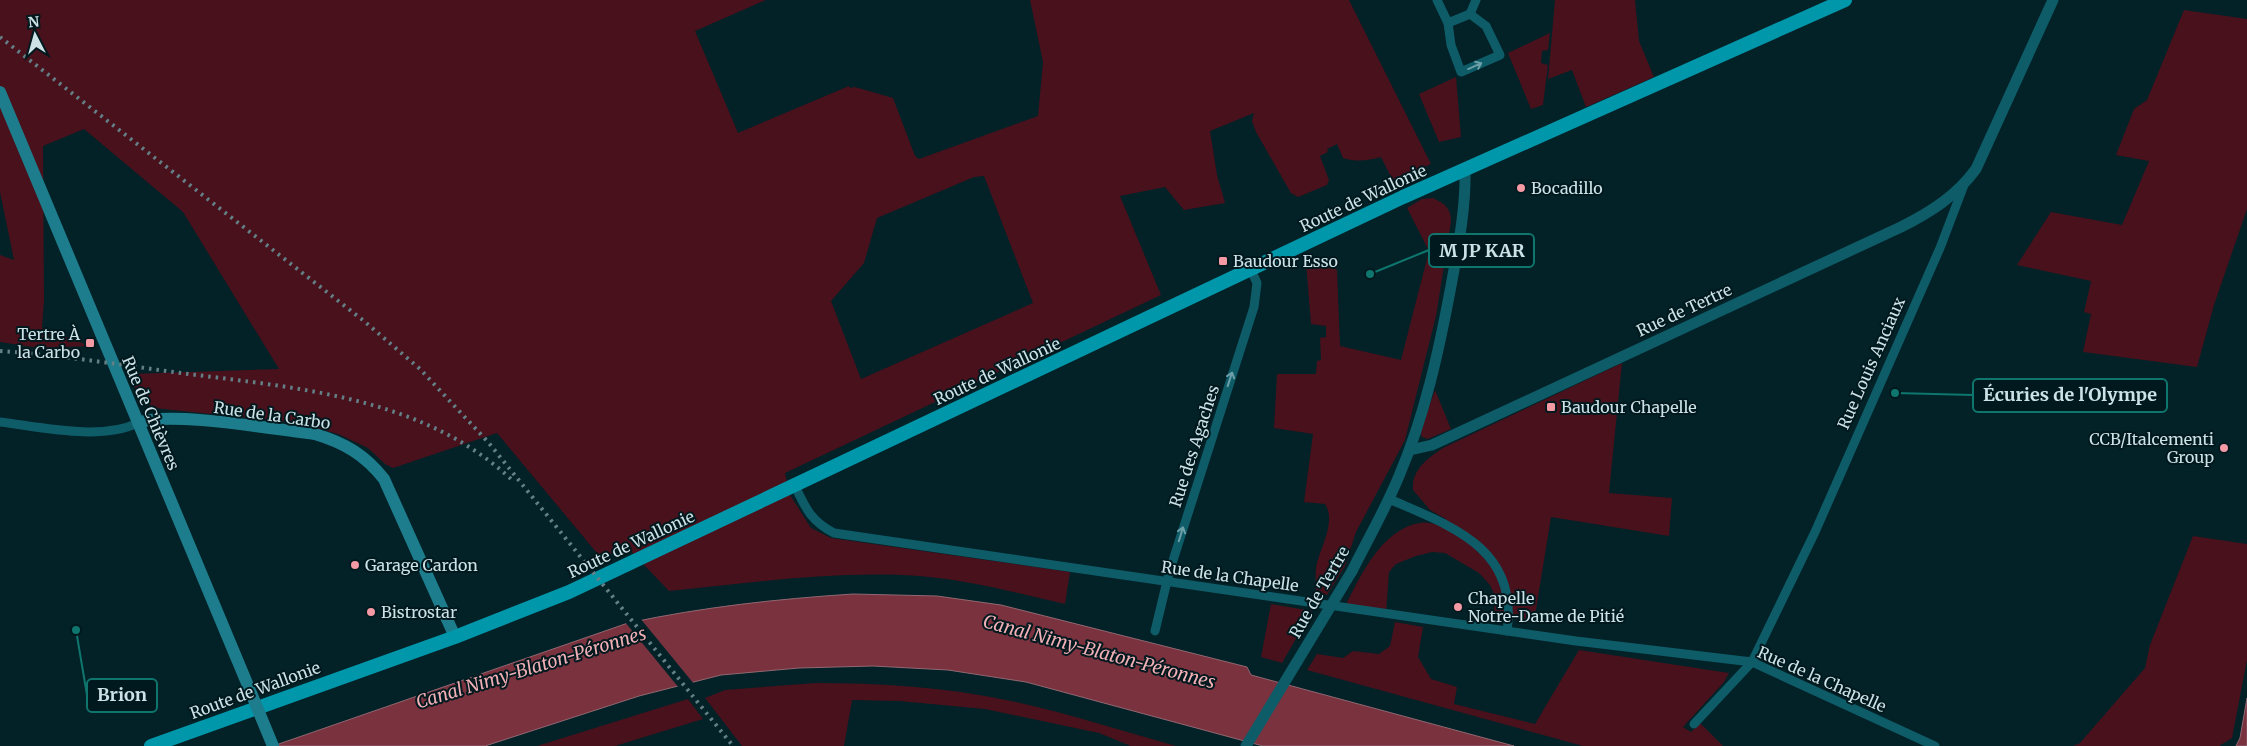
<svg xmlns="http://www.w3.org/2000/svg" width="2247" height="746" viewBox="0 0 2247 746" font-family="Merriweather,serif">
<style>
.green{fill:#48111c;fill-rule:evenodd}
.water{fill:#79323e;stroke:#926771}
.pier{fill:#022228}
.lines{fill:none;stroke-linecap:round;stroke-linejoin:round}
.minor{stroke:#0e5c68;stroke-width:9}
.tertiary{stroke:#0e5c68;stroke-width:11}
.secondary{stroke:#1d7d8c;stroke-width:12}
.primary{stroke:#0097ab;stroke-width:14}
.rail{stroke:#647f85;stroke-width:4;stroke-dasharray:2.5 5;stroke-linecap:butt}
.tertiary-bridge{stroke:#0e5c68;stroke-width:11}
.secondary-bridge{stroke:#1d7d8c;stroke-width:12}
.oneway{stroke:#6d9fa8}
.poi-dot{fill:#f49aa4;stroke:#00191e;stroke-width:2}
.labels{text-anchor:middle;stroke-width:4;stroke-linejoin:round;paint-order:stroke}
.poi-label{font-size:16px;fill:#cce2e7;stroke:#00191e;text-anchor:start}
.street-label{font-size:16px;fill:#cce2e7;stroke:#00191e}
.water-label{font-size:18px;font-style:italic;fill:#f2b0b6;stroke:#00191e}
.leader{fill:none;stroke:#0f766e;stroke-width:2}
.callout-dot{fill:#0f766e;stroke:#00191e;stroke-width:2}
.callout{fill:#00191e;stroke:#0f766e;stroke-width:2}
.callout-label{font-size:18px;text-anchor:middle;font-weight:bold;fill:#cce2e7}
</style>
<rect width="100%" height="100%" fill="#022228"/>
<g class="green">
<path d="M 0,0 L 766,0 L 695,31 L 738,133 L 849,86 L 850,88 L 855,87 L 893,98 L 915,156 L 919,159 L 1038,116 L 1043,62 L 1030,0 L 1349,0 L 1431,164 L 1393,181 L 1381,157 C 1367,161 1357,162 1343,158 L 1337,144 L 1327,149 L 1328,152 L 1320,156 L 1329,180 L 1327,185 L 1298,197 L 1291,193 L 1256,132 L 1252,121 L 1254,113 L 1210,131 L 1217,175 L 1225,203 L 1184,210 L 1165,187 L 1120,196 L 1161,295 L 785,473 L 790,495 L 811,528 L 831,538 L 1070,572 L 1065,604 C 1017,593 969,580 919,576 C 836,570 752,583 669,591 L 627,547 L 601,558 L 497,433 L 393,468 L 385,464 L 368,448 L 338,434 L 297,423 L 154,408 L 137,396 L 131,374 L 279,369 L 183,212 L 84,129 L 43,146 L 44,301 L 42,328 L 90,346 L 39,348 L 0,342 L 0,255 L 14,260 L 0,192 ZM 984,176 L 1033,303 L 861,379 L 831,301 L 864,263 L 877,218 L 974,177 Z"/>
<polygon points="1555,0 1635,0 1639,41 1654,77 1586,107 1572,70 1548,79"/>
<polygon points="2184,10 2247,19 2247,209 2214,305 2197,367 2083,352 2091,314 2084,312 2091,281 2017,265 2051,212 2122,225 2149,161 2116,155 2134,109 2147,100"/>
<polygon points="1550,33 1548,50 1542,51 1541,63 1548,65 1543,105 1531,109 1508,53"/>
<polygon points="1456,77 1461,137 1439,142 1419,94"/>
<path d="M 1433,198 C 1445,204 1451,208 1451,222 L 1436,316 L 1405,440 L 1356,532 L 1345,566 L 1327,595 L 1316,592 C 1316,584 1315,576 1316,568 C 1319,548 1337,523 1325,504 L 1304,502 L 1313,434 L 1274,428 L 1277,374 L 1316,374 L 1317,361 L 1321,360 L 1320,338 L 1326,337 L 1326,326 L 1311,324 L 1306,263 L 1321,258 L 1337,270 L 1340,346 L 1401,360 L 1429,251 L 1407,208 L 1422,199 Z"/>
<path d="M 1622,363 L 1609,493 L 1672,498 L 1669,536 L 1551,517 L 1534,622 L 1500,617 L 1494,613 L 1495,596 L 1490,585 L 1479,573 L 1445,553 L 1432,552 L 1416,556 L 1396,564 L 1389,572 L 1386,613 L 1344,608 C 1360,577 1381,529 1420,523 C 1428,521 1436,525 1443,526 L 1446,519 L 1430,510 L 1413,490 C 1411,470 1428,458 1443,448 Z"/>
<polygon points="1435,390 1451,429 1428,439 1422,437 1420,432"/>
<polygon points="2193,536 2247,544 2247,660 2232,738 2219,746 2073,746 2080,743 2145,668 2150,645"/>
<polygon points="1271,604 1312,611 1282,663 1261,657"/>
<polygon points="1395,622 1423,627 1418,657 1431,679 1457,687 1454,704 1535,724 1579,650 1729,673 1724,682 1683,727 1691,732 1700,723 1723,746 1583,746 1307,670 1317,654 1343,658 1353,651 1379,654 1390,646"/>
<path d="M 815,683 C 880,683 947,687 1011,701 C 1067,713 1121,731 1176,746 L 1131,746 L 1099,733 L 985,709 L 899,701 L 852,700 L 844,746 L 742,746 L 705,698 L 725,690 Z"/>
<polygon points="688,699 703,719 615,746 537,746"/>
</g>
<g class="water">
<path d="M 853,594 L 937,596 L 1001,605 L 1247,667 L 1251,675 L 1514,746 L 1263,746 L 1026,682 L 948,670 L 873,666 L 799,668 L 721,675 L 639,696 L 485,746 L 273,746 L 628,623 C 703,607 777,599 853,594 Z"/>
<polygon points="2247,698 2247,746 2236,746 2240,738"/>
</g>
<polygon class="pier" points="640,618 694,684 679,688 625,622"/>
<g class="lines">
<g class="minor">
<polyline points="1437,0 1448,23 1470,14"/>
<polyline points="1470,14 1476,0"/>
<polyline points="1448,23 1451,45 1461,72 1500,55 1486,26 1470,14"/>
<path d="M 0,422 C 41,427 100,441 138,423"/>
<path d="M 795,486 C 806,509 811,521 834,533 L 1576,641 L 1752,662 L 1935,746"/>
<path d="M 1389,499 C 1451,526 1519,548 1507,631"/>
<polyline points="1155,631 1169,573 1254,307 1257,283 1251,270"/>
<polyline points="1694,724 1752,662 1815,532 1940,248 1964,185"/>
</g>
<g class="tertiary">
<path d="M 1410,450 L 1432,445 L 1901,227 C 1931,212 1956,196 1976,169 L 2053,0"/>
<path d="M 1352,571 C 1368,539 1386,508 1399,476 C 1425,415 1439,350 1451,286 C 1458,247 1466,209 1465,169"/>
</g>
<g class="secondary">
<polyline points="0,92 249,688"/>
<path d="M 138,423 C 166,410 279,430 315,434 C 345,443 365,455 384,479 L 455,637"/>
</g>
<polyline class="primary" points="151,746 455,637 569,592 1403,197 1845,0"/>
<g class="rail">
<polyline points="0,37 364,321 420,369 488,442 733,746"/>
<path d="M 0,351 C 61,355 121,365 181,373 C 296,388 421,396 511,479"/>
</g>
<polyline class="tertiary-bridge" points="1246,746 1352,571"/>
<polyline class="secondary-bridge" points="249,688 273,746"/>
</g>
<defs><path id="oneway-shaft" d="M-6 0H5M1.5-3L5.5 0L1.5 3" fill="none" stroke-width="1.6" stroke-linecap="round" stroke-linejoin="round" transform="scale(1.25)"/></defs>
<g class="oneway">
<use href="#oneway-shaft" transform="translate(1475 66) rotate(-24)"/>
<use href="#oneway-shaft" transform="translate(1230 379) rotate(-72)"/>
<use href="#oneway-shaft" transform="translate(1181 534) rotate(-73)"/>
</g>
<g class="poi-dot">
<circle cx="1521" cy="188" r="5"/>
<rect x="1218" y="256" width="10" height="10" rx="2.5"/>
<rect x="85" y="338" width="10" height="10" rx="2.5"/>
<rect x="1546" y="402" width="10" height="10" rx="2.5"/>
<circle cx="2224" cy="448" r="5"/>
<circle cx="355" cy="565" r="5"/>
<circle cx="1458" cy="607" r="5"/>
<circle cx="371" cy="612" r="5"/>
</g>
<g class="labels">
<g class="poi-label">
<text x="1531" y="194">Bocadillo</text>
<text x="1233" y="267">Baudour Esso</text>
<text x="80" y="340" text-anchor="end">Tertre À<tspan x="80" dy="18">la Carbo</tspan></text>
<text x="1561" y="413">Baudour Chapelle</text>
<text x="2214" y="445" text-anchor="end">CCB/Italcementi<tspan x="2214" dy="18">Group</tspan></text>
<text x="365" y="571">Garage Cardon</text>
<text x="1468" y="604">Chapelle<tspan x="1468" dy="18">Notre-Dame de Pitié</tspan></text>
<text x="381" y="618">Bistrostar</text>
</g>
<g class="street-label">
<text transform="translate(1363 198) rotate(-25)" y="6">Route de Wallonie</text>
<text transform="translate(1684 310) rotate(-25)" y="6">Rue de Tertre</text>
<text transform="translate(1871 363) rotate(-66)" y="6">Rue Louis Anciaux</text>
<text transform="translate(997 371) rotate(-25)" y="6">Route de Wallonie</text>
<text transform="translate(151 413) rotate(67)" y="6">Rue de Chièvres</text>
<text transform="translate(272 415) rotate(8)" y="6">Rue de la Carbo</text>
<text transform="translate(1194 446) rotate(-72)" y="6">Rue des Agaches</text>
<text transform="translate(631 544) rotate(-25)" y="6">Route de Wallonie</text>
<text transform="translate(1230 576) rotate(8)" y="6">Rue de la Chapelle</text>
<text transform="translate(1319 592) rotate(-60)" y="6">Rue de Tertre</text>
<text transform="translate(1822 679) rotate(24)" y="6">Rue de la Chapelle</text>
<text transform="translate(255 690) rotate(-20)" y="6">Route de Wallonie</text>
</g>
<g class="water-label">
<text transform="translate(1099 652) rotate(15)" y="6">Canal Nimy-Blaton-Péronnes</text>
<text transform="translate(531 668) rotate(-17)" y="6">Canal Nimy-Blaton-Péronnes</text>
</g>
</g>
<path class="leader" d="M1370 274L1429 250M1895 393L1973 395M76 630L87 695"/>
<g class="callout-dot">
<circle cx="1370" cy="274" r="5"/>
<circle cx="1895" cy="393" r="5"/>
<circle cx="76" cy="630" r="5"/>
</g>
<g class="callout">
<rect x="1429" y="234" width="105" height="33" rx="5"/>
<rect x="1973" y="379" width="194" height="33" rx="5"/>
<rect x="87" y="679" width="70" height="33" rx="5"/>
</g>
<g class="callout-label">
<text x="1482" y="257">M JP KAR</text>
<text x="2070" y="401">Écuries de l'Olympe</text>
<text x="122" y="701">Brion</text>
</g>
<g transform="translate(35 35) rotate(354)" stroke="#00191e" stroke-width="4" paint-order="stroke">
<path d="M0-4L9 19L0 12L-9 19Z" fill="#cce2e7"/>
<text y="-8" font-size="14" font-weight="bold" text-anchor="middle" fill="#cce2e7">N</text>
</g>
</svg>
